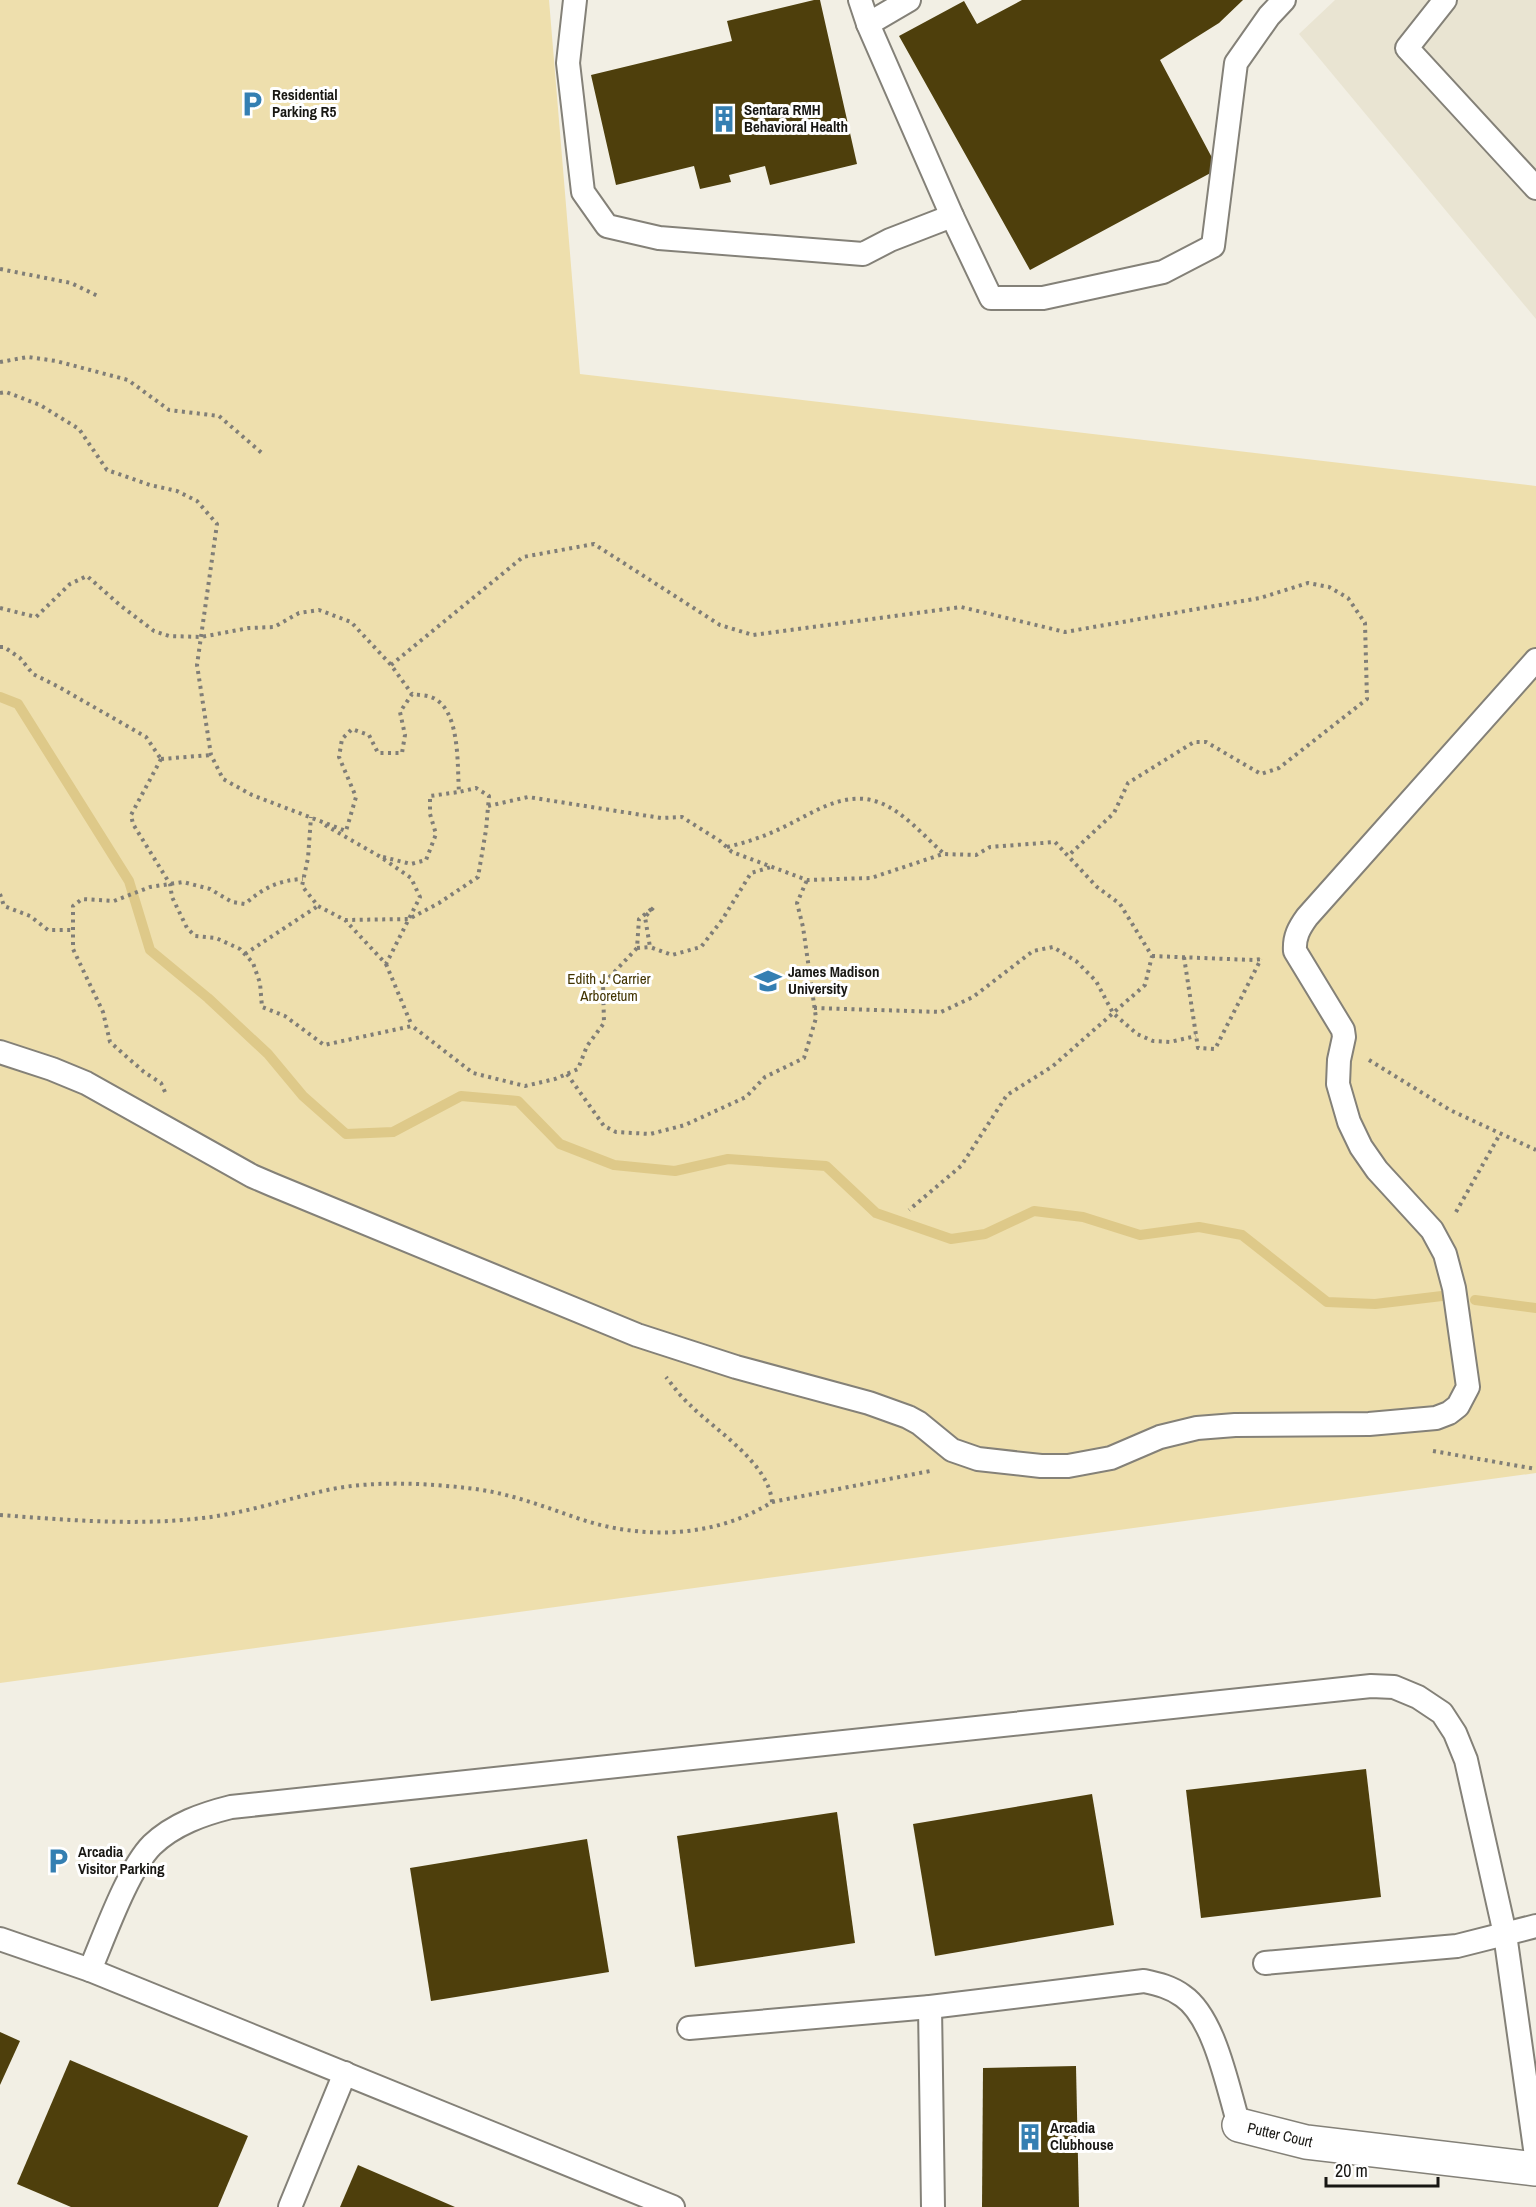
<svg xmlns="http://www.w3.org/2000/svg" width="1536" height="2207" viewBox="0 0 1536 2207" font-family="'Archivo Narrow',sans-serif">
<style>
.built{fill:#e9e4d2}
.green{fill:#eedfad}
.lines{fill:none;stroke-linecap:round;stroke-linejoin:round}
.stream{stroke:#dec989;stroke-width:10}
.building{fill:#4e3f0c}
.lane-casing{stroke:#848178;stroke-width:26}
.street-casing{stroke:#848178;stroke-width:36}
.path{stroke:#807e77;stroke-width:4;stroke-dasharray:3 4.5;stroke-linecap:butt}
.lane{stroke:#fff;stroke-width:22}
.street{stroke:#fff;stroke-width:33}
.labels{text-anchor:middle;stroke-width:6;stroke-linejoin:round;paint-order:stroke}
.poi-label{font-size:15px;font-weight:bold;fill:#181713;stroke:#fff;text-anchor:start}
.park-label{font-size:15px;fill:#423400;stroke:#fff}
.street-label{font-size:15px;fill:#181713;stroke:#fff}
</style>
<rect width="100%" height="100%" fill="#f2efe4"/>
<polygon class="built" points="1335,0 1536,0 1536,319 1299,34"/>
<polygon class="green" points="0,0 549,0 580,374 1536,486 1536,1473 0,1683"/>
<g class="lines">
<g class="stream">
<polyline points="0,697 18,704 129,881 150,950 208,998 268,1054 303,1096 346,1134 393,1132 461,1096 518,1101 560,1144 614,1165 675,1171 728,1159 826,1166 876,1213 951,1239 985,1234 1034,1211 1083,1217 1140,1235 1199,1227 1242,1235 1327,1302 1375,1304 1442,1296"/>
<polyline points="1475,1300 1536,1308"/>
</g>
</g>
<g class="building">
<polygon points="814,0 820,0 857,164 770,185 765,166 729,175 731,182 700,189 694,166 616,185 591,75 732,41 727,21"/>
<polygon points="1022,0 1243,0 1219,23 1160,60 1218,169 1030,270 899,36 964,1 977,24"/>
<polygon points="1366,1769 1381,1897 1201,1918 1186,1790"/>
<polygon points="1092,1794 1114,1925 935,1956 913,1824"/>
<polygon points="837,1812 855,1943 695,1967 677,1836"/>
<polygon points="587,1839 609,1972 431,2001 410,1868"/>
<polygon points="0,2032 20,2041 0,2085"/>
<polygon points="70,2060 248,2136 218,2207 71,2207 17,2184"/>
<polygon points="1076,2066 1079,2207 982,2207 983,2068"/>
<polygon points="358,2165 455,2207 340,2207"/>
</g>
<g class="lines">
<defs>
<g id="lane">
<polyline points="575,0 568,63 583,192 607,226 659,238 863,254 890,240 952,216"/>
<polyline points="860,0 868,24 952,216 991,298 1043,298 1163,272 1213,246 1236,63 1269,16 1284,0"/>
<polyline points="1445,0 1407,48 1536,188"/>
<polyline points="868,24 909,0"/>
<path d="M 0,1052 L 52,1069 L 86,1083 L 252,1176 L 273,1185 L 637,1335 L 736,1367 L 869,1403 L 908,1417 L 919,1423 L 952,1450 L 978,1459 L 1041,1466 L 1068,1466 L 1111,1458 L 1160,1437 L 1197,1428 L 1235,1425 L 1369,1424 L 1436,1418 L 1449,1413 L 1458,1406 L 1468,1387 L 1454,1288 L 1445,1254 L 1432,1230 L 1377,1170 L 1361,1147 L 1349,1122 L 1338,1084 L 1339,1060 L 1344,1037 L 1343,1030 L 1295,951 C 1294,937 1299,928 1307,917 L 1536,660"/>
<polyline points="0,1939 90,1970 673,2207"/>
<polyline points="1265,1963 1457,1946 1536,1926"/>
<path d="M 90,1970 C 104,1937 128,1869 152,1845 C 174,1824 203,1814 231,1807 L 1371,1686 L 1394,1687 L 1418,1697 L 1442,1713 L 1455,1733 L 1466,1760 L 1505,1934 L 1536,2156"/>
<polyline points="930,2007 933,2207"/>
<path d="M 689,2028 L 930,2007 L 1144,1981 C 1158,1984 1171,1987 1183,1996 C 1215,2018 1228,2089 1239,2125"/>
<polyline points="290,2207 345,2073"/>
</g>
<polyline id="street" points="1239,2125 1306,2142 1536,2169"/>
</defs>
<use href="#lane" class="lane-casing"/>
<use href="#street" class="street-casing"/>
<g class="path">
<polyline points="0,269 71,283 100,297"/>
<polyline points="0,362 28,357 56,361 128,380 169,410 219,416 263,454"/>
<path d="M 0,393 L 6,392 L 40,405 L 79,429 L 107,470 L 150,485 L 177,491 L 197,501 L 217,524 L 197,665 L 211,755 L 223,779 L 252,795 L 346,831 L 356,797 L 339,757 L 342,739 L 352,729 L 369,735 L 378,753 L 402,753 L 405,735 L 400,712 L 412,694 C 418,695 426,695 431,697 C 461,708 457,766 459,792 L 476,788 L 489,796 L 486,830 L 478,877 L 439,903 L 409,919 L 345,920 L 318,906 L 302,886 L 308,858 L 311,817"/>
<polyline points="0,608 36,617 70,584 87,576 121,606 154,631 169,636 201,637 249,628 274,627 299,613 319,610 351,622 391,665 412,694"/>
<polyline points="0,647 4,647 20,658 33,674 59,687 146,737 161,759"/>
<polyline points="391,665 523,557 594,544 720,625 753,635 961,607 1065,632 1260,598 1308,583 1329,587 1348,598 1365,623 1367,699 1279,768 1261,774 1206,742 1194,742 1128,783 1114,813 1068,856"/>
<polyline points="161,759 131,815 133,824 170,884 172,897 187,928 195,936 216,938 240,949 253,963 260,983 262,1007 285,1016 324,1045 412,1026 473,1073 525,1086 555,1079 578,1069 587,1046 604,1023 603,984 637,948 639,919 654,907 645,917 650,947 672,955 701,947 722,920 751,873 771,867"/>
<polyline points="161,759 211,755"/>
<polyline points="488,806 528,797 661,818 682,817 720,841 732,852 807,880 871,878 943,854 976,855 990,847 1055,842 1097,887 1120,904 1152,956 1145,985 1053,1066 1007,1095 961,1166 909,1210"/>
<polyline points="325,825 379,856 411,878 420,897 386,964 345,920"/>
<path d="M 727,847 C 744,843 760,838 775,831 C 808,817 841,789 878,802 C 903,811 923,835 943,853"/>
<polyline points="383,857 411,864 426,860 436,834 430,814 430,796 459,792"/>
<polyline points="0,894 4,906 30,916 48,930 73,930"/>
<polyline points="637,948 650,947"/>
<polyline points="245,954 318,906"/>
<polyline points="1152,956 1253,960 1262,959"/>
<polyline points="1184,957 1198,1048 1215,1049 1261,959"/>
<polyline points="386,964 412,1026"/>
<polyline points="814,1008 941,1012 973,997 1033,951 1053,947 1076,961 1096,981 1113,1013 1137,1034 1153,1041 1170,1042 1196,1036"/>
<polyline points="1369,1060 1450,1110 1536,1150"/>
<polyline points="567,1074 604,1126 616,1132 650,1134 685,1125 746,1097 765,1077 804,1058 816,1018 803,927 797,903 807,880"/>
<path d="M 165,1092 L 161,1083 L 144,1072 L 110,1042 L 103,1012 L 73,949 L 73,906 L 82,899 L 114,901 L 150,887 L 183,882 L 210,889 L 232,902 L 245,904 C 263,888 279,880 303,879"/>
<polyline points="1456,1212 1500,1134"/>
<polyline points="1433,1451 1536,1469"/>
<polyline points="772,1502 930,1471"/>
<path d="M 0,1515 C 67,1520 136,1526 203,1518 C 247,1513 289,1498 332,1489 C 374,1481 424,1483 467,1488 C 507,1492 542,1506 580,1519 C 643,1540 715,1538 772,1502 C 769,1463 716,1431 690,1405 C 681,1397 674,1387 666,1377"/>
</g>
<use href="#lane" class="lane"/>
<use href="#street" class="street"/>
</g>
<defs>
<symbol id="parking-bare" viewBox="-9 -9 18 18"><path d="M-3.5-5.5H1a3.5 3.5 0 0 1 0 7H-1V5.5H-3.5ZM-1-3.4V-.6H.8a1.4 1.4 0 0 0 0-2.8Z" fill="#347fb2" stroke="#fff" stroke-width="2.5" paint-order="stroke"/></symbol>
<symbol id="building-bare" viewBox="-9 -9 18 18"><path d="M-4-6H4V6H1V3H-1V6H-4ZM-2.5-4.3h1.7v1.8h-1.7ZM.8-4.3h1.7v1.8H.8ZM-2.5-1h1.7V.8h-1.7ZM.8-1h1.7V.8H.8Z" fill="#347fb2" stroke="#fff" stroke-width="2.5" paint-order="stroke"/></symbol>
<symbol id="university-bare" viewBox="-9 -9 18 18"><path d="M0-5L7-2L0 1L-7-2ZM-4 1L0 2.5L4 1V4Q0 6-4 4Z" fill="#347fb2" stroke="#fff" stroke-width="2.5" paint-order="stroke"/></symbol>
</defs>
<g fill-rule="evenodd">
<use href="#parking-bare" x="233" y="85" width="38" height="38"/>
<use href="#building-bare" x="705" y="100" width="38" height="38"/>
<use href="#university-bare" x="749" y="962" width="38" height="38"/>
<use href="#parking-bare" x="39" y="1842" width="38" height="38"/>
<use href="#building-bare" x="1011" y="2118" width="38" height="38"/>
</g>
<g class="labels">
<g class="poi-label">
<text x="272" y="100">Residential<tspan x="272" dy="17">Parking R5</tspan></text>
<text x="744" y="115">Sentara RMH<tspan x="744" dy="17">Behavioral Health</tspan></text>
<text x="788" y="977">James Madison<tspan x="788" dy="17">University</tspan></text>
<text x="78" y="1857">Arcadia<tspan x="78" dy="17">Visitor Parking</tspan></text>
<text x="1050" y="2133">Arcadia<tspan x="1050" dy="17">Clubhouse</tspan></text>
</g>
<g class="park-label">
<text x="609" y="984">Edith J. Carrier<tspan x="609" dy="17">Arboretum</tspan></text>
</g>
<g class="street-label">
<text transform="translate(1280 2135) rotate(13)" y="5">Putter Court</text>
</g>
</g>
<path d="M1326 2177v9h112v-9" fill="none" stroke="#181713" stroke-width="3"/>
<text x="1335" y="2177" font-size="18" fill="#181713" stroke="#ffffff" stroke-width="4.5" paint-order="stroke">20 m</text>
</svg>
